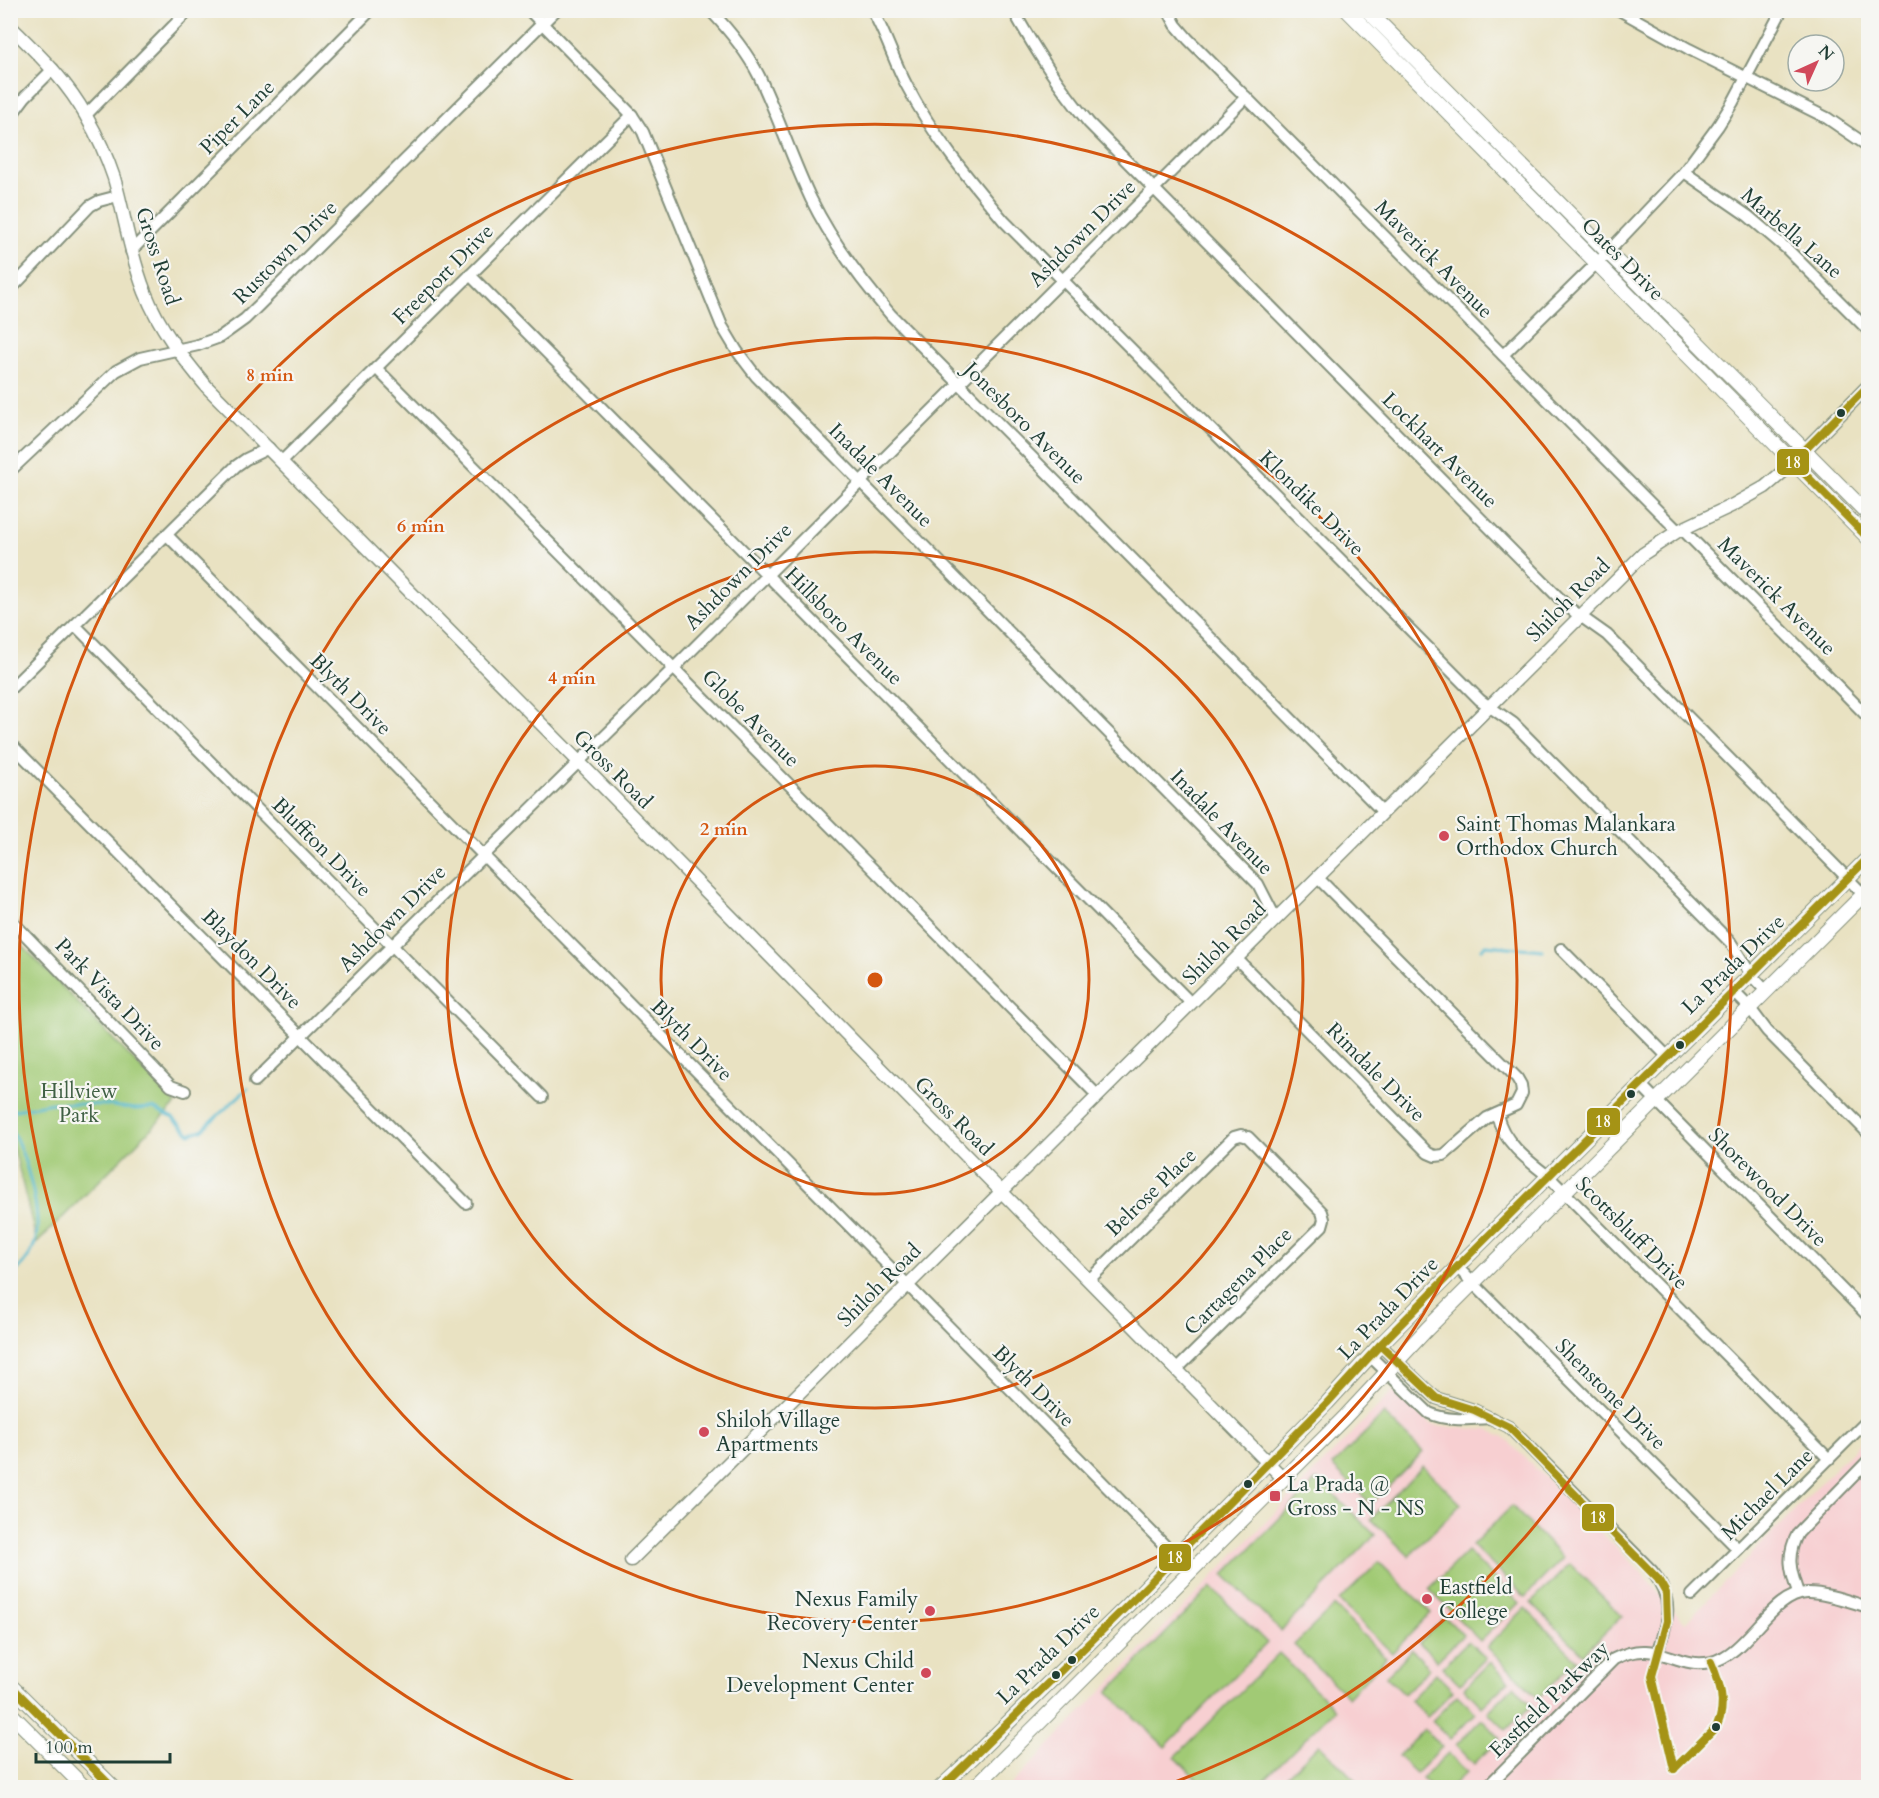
<svg xmlns="http://www.w3.org/2000/svg" width="1879" height="1798" viewBox="0 0 1879 1798" font-family="Cardo,serif">
<style>
.built{fill:#f7cfd1}
.green{fill:#a1ca75;stroke:#608454;stroke-width:1.5}
.lines{fill:none;stroke-linecap:round;stroke-linejoin:round}
.stream{stroke:#50b7ce;stroke-width:3}
.minor-casing{stroke:#84907b;stroke-width:14}
.tertiary-casing{stroke:#84907b;stroke-width:15}
.secondary-casing{stroke:#84907b;stroke-width:16}
.minor{stroke:#fff;stroke-width:10}
.tertiary{stroke:#fff;stroke-width:12}
.secondary{stroke:#fff;stroke-width:14}
.bus-1-casing{stroke:#f6f6f2;stroke-width:12}
.bus-1{stroke:#a59315;stroke-width:8}
.ring{fill:none;stroke:#d45610;stroke-width:3}
.bus-dot{fill:#1f3d34;stroke:#f6f6f2;stroke-width:2}
.poi-dot{fill:#d1495b;stroke:#f6f6f2;stroke-width:2}
.labels{text-anchor:middle;stroke-width:4.5;stroke-linejoin:round;paint-order:stroke}
.street-label{font-size:21px;fill:#1f3d34;stroke:#f6f6f2}
.poi-label{font-size:21px;fill:#1f3d34;stroke:#f6f6f2;text-anchor:start}
.park-label{font-size:21px;fill:#406044;stroke:#f6f6f2}
.centre{fill:#d45610;stroke:#f6f6f2;stroke-width:3}
.ring-label{font-size:18px;text-anchor:middle;font-weight:bold;fill:#d45610;stroke:#f6f6f2;stroke-width:4.5;stroke-linejoin:round;paint-order:stroke}
.line-badge{stroke:#f6f6f2;stroke-width:2}
.badge-label{font-size:16px;text-anchor:middle;font-weight:bold;fill:#fff}
</style>
<rect width="100%" height="100%" fill="#f6f6f2"/>
<filter id="ink" filterUnits="userSpaceOnUse"><feTurbulence type="fractalNoise" baseFrequency=".0167" numOctaves="2"/><feDisplacementMap in="SourceGraphic" scale="12" xChannelSelector="R" yChannelSelector="G"/><feConvolveMatrix kernelMatrix="1 2 1 2 8 2 1 2 1" color-interpolation-filters="sRGB"/></filter>
<filter id="wash" filterUnits="userSpaceOnUse"><feTurbulence type="fractalNoise" baseFrequency=".008" numOctaves="4" result="noise"/><feDisplacementMap in="SourceGraphic" scale="24" xChannelSelector="R" yChannelSelector="G"/><feGaussianBlur stdDeviation="1.35" result="paint"/><feColorMatrix in="noise" values="0 0 0 0 0 0 0 0 0 0 0 0 0 0 0 0 0 1.4 0 .05"/><feComposite in="paint" operator="in"/></filter>
<g filter="url(#wash)">
<rect width="100%" height="100%" fill="#e9e2c2"/>
<polygon class="built" points="1393,1391 1430,1424 1443,1427 1488,1430 1503,1436 1643,1574 1685,1623 1868,1434 1868,1787 1008,1788"/>
<g class="green">
<polygon points="10,933 176,1104 37,1243 16,1157 11,1144"/>
<polygon points="1384,1414 1423,1452 1371,1504 1332,1466"/>
<polygon points="1423,1466 1461,1504 1409,1556 1371,1519"/>
<polygon points="1318,1479 1375,1535 1281,1631 1224,1575"/>
<polygon points="1512,1506 1563,1558 1525,1597 1472,1545"/>
<polygon points="1467,1551 1519,1603 1480,1641 1429,1589"/>
<polygon points="1379,1562 1431,1613 1392,1653 1339,1601"/>
<polygon points="1570,1564 1622,1616 1583,1654 1531,1603"/>
<polygon points="1211,1587 1267,1643 1165,1747 1108,1692"/>
<polygon points="1334,1606 1386,1658 1348,1697 1294,1645"/>
<polygon points="1525,1608 1577,1660 1538,1698 1487,1647"/>
<polygon points="1445,1617 1463,1635 1437,1661 1419,1643"/>
<polygon points="1468,1641 1486,1658 1460,1684 1442,1667"/>
<polygon points="1412,1650 1430,1668 1404,1694 1386,1676"/>
<polygon points="1279,1653 1335,1709 1257,1787 1205,1787 1175,1757"/>
<polygon points="1490,1662 1509,1681 1482,1707 1464,1688"/>
<polygon points="1436,1673 1453,1691 1427,1717 1410,1700"/>
<polygon points="1514,1686 1532,1705 1506,1730 1488,1712"/>
<polygon points="1457,1695 1476,1713 1450,1739 1432,1721"/>
<polygon points="1482,1719 1500,1738 1474,1764 1456,1745"/>
<polygon points="1424,1729 1442,1747 1416,1773 1398,1756"/>
<polygon points="1319,1744 1362,1787 1276,1787"/>
<polygon points="1448,1753 1467,1772 1451,1787 1432,1787 1422,1778"/>
</g>
<g class="lines">
<g class="stream">
<polyline points="1482,949 1486,945 1543,950"/>
<polyline points="10,1111 52,1103 105,1105 135,1109 153,1108 173,1118 190,1134 202,1130 248,1088"/>
<path d="M 10,1127 C 25,1153 46,1220 33,1248 C 29,1259 19,1269 10,1277"/>
</g>
</g>
</g>
<g filter="url(#ink)">
<g class="lines">
<defs>
<g id="minor">
<polyline points="529,10 632,115 643,132 722,326 737,351 756,376 1258,884 1276,919"/>
<path d="M 710,10 C 728,29 747,52 759,76 C 778,116 792,159 811,199 C 832,242 860,279 891,315 L 1383,812"/>
<path d="M 872,10 C 886,34 894,62 907,86 C 933,136 968,178 1004,221 L 1480,700 L 1513,723 L 1731,943 L 1752,976 L 1766,991"/>
<path d="M 1013,10 C 1037,53 1058,85 1089,123 L 1569,608 L 1607,635 L 1864,895"/>
<polyline points="1168,10 1176,25 1188,39 1678,531"/>
<polyline points="1619,10 1689,49 1827,118 1868,146"/>
<polyline points="86,115 189,10"/>
<polyline points="10,117 25,97 53,69"/>
<polyline points="1684,172 1748,216 1787,249 1868,330"/>
<polyline points="131,251 371,10"/>
<polyline points="470,275 1191,1003"/>
<polyline points="10,290 90,206 99,201 118,196"/>
<polyline points="1503,355 1608,252 1684,172 1718,126 1733,102 1782,10"/>
<polyline points="376,368 1098,1096"/>
<polyline points="282,461 632,115"/>
<polyline points="10,471 116,371 140,358 198,345 220,337 245,319 556,10"/>
<polyline points="1682,529 1868,717"/>
<polyline points="167,535 1191,1572"/>
<polyline points="75,625 542,1097"/>
<polyline points="10,689 236,466 246,459 269,448"/>
<polyline points="10,743 466,1203"/>
<polyline points="10,919 171,1086 185,1091"/>
<polyline points="1561,949 1668,1057"/>
<polyline points="1236,958 1428,1153 1435,1156 1444,1155 1487,1118 1516,1105 1522,1093 1521,1085 1517,1078 1318,878"/>
<polyline points="1733,991 1749,1007 1767,1031 1868,1133"/>
<polyline points="255,1081 674,668 1246,97"/>
<polyline points="1641,1085 1868,1316"/>
<path d="M 1497,1114 C 1502,1141 1527,1160 1548,1176 L 1829,1459"/>
<polyline points="1457,1267 1738,1549"/>
<polyline points="1089,1280 1234,1137 1241,1135 1248,1137 1322,1212 1324,1219 1322,1226 1177,1369"/>
<path d="M 1380,1345 L 1427,1390 L 1436,1398 L 1474,1410 L 1509,1427 L 1652,1571 C 1675,1600 1668,1620 1657,1653"/>
<path d="M 1370,1356 L 1429,1413 C 1449,1422 1470,1419 1491,1418"/>
<path d="M 1798,1593 C 1790,1570 1786,1555 1798,1533 L 1868,1461"/>
<polyline points="1692,1595 1868,1420"/>
<path d="M 1486,1788 L 1614,1659 C 1656,1636 1676,1670 1711,1662 C 1748,1654 1770,1594 1806,1593 C 1824,1592 1851,1602 1868,1607"/>
</g>
<g id="tertiary">
<path d="M 10,26 C 38,54 67,81 86,116 C 97,135 107,157 114,178 C 125,216 130,255 145,292 C 159,328 183,358 207,387 L 579,762 L 1284,1479"/>
<polyline points="631,1560 1643,554 1678,531 1733,505 1765,487 1785,470 1868,386"/>
</g>
<g id="secondary">
<polyline points="1347,10 1868,538"/>
<polyline points="1367,10 1868,514"/>
<polyline points="10,1685 114,1788"/>
<polyline points="10,1713 85,1788"/>
<polyline points="940,1788 972,1758 1127,1606 1327,1403 1380,1345 1457,1267 1868,858"/>
<polyline points="974,1788 1344,1418 1427,1329 1473,1283 1868,890"/>
</g>
</defs>
<use href="#minor" class="minor-casing"/>
<use href="#tertiary" class="tertiary-casing"/>
<use href="#secondary" class="secondary-casing"/>
<use href="#minor" class="minor"/>
<use href="#tertiary" class="tertiary"/>
<use href="#secondary" class="secondary"/>
<defs>
<g id="bus-1">
<polyline points="1868,386 1793,462 1868,538"/>
<polyline points="1380,1345 1436,1398 1474,1410 1509,1427 1658,1579 1666,1593 1667,1621 1652,1676 1674,1769"/>
<polyline points="10,1685 113,1788"/>
<path d="M 1674,1769 L 1717,1726 C 1727,1704 1720,1683 1711,1662"/>
<polyline points="941,1788 1127,1606 1327,1403 1380,1345 1457,1267 1868,858"/>
</g>
</defs>
<use href="#bus-1" class="bus-1-casing"/>
<use href="#bus-1" class="bus-1"/>
</g>
</g>
<g class="ring">
<circle cx="875" cy="980" r="214"/>
<circle cx="875" cy="980" r="428"/>
<circle cx="875" cy="980" r="642"/>
<path d="M589 1787A856 856 0 1 1 1161 1787"/>
</g>
<g class="bus-dot">
<circle cx="1841" cy="413" r="5"/>
<circle cx="1680" cy="1045" r="5"/>
<circle cx="1631" cy="1094" r="5"/>
<circle cx="1248" cy="1484" r="5"/>
<circle cx="1072" cy="1660" r="5"/>
<circle cx="1056" cy="1675" r="5"/>
<circle cx="1716" cy="1727" r="5"/>
</g>
<g class="poi-dot">
<circle cx="1444" cy="836" r="6"/>
<circle cx="704" cy="1432" r="6"/>
<rect x="1269" y="1490" width="12" height="12" rx="3"/>
<circle cx="1427" cy="1599" r="6"/>
<circle cx="930" cy="1611" r="6"/>
<circle cx="926" cy="1673" r="6"/>
</g>
<g class="labels">
<g class="street-label">
<text transform="translate(237 117) rotate(-45)" y="7">Piper Lane</text>
<text transform="translate(1082 233) rotate(-45)" y="7">Ashdown Drive</text>
<text transform="translate(1792 233) rotate(41)" y="7">Marbella Lane</text>
<text transform="translate(285 252) rotate(-45)" y="7">Rustown Drive</text>
<text transform="translate(158 256) rotate(72)" y="7">Gross Road</text>
<text transform="translate(1434 259) rotate(45)" y="7">Maverick Avenue</text>
<text transform="translate(1623 259) rotate(45)" y="7">Oates Drive</text>
<text transform="translate(443 274) rotate(-45)" y="7">Freeport Drive</text>
<text transform="translate(1025 423) rotate(45)" y="7">Jonesboro Avenue</text>
<text transform="translate(1440 450) rotate(45)" y="7">Lockhart Avenue</text>
<text transform="translate(881 475) rotate(45)" y="7">Inadale Avenue</text>
<text transform="translate(1312 503) rotate(45)" y="7">Klondike Drive</text>
<text transform="translate(738 576) rotate(-45)" y="7">Ashdown Drive</text>
<text transform="translate(1777 596) rotate(45)" y="7">Maverick Avenue</text>
<text transform="translate(1568 600) rotate(-45)" y="7">Shiloh Road</text>
<text transform="translate(844 626) rotate(45)" y="7">Hillsboro Avenue</text>
<text transform="translate(351 694) rotate(45)" y="7">Blyth Drive</text>
<text transform="translate(751 718) rotate(45)" y="7">Globe Avenue</text>
<text transform="translate(613 769) rotate(45)" y="7">Gross Road</text>
<text transform="translate(1222 822) rotate(46)" y="7">Inadale Avenue</text>
<text transform="translate(322 847) rotate(45)" y="7">Bluffton Drive</text>
<text transform="translate(392 918) rotate(-45)" y="7">Ashdown Drive</text>
<text transform="translate(1224 943) rotate(-45)" y="7">Shiloh Road</text>
<text transform="translate(252 959) rotate(45)" y="7">Blaydon Drive</text>
<text transform="translate(1733 964) rotate(-44)" y="7">La Prada Drive</text>
<text transform="translate(110 994) rotate(46)" y="7">Park Vista Drive</text>
<text transform="translate(692 1040) rotate(45)" y="7">Blyth Drive</text>
<text transform="translate(1376 1072) rotate(45)" y="7">Rimdale Drive</text>
<text transform="translate(954 1116) rotate(45)" y="7">Gross Road</text>
<text transform="translate(1768 1187) rotate(45)" y="7">Shorewood Drive</text>
<text transform="translate(1151 1192) rotate(-44)" y="7">Belrose Place</text>
<text transform="translate(1632 1233) rotate(45)" y="7">Scottsbluff Drive</text>
<text transform="translate(1238 1281) rotate(-45)" y="7">Cartagena Place</text>
<text transform="translate(879 1285) rotate(-45)" y="7">Shiloh Road</text>
<text transform="translate(1388 1308) rotate(-46)" y="7">La Prada Drive</text>
<text transform="translate(1034 1386) rotate(45)" y="7">Blyth Drive</text>
<text transform="translate(1611 1394) rotate(45)" y="7">Shenstone Drive</text>
<text transform="translate(1767 1494) rotate(-45)" y="7">Michael Lane</text>
<text transform="translate(1048 1654) rotate(-44)" y="7">La Prada Drive</text>
<text transform="translate(1549 1699) rotate(-44)" y="7">Eastfield Parkway</text>
</g>
<g class="poi-label">
<text x="1456" y="831">Saint Thomas Malankara<tspan x="1456" dy="24">Orthodox Church</tspan></text>
<text x="716" y="1427">Shiloh Village<tspan x="716" dy="24">Apartments</tspan></text>
<text x="1287" y="1491">La Prada @<tspan x="1287" dy="24">Gross - N - NS</tspan></text>
<text x="1439" y="1594">Eastfield<tspan x="1439" dy="24">College</tspan></text>
<text x="918" y="1606" text-anchor="end">Nexus Family<tspan x="918" dy="24">Recovery Center</tspan></text>
<text x="914" y="1668" text-anchor="end">Nexus Child<tspan x="914" dy="24">Development Center</tspan></text>
</g>
<g class="park-label">
<text x="79" y="1098">Hillview<tspan x="79" dy="24">Park</tspan></text>
</g>
</g>
<circle cx="875" cy="980" r="9" class="centre"/>
<g class="ring-label">
<text x="270" y="381">8 min</text>
<text x="421" y="532">6 min</text>
<text x="572" y="684">4 min</text>
<text x="724" y="835">2 min</text>
</g>
<g class="line-badge">
<rect x="1776" y="448" width="34" height="28" rx="6" fill="#a59315"/>
<rect x="1586" y="1107" width="35" height="29" rx="6" fill="#a59315"/>
<rect x="1581" y="1503" width="34" height="29" rx="6" fill="#a59315"/>
<rect x="1158" y="1543" width="34" height="29" rx="6" fill="#a59315"/>
</g>
<g class="badge-label">
<text x="1793" y="468">18</text>
<text x="1603" y="1127">18</text>
<text x="1598" y="1523">18</text>
<text x="1175" y="1563">18</text>
</g>
<rect width="1879" height="1798" fill="none" stroke="#f6f6f2" stroke-width="36"/>
<g transform="translate(1816 63) rotate(45)"><circle r="28" fill="#f6f6f2" stroke="#a0aca6" stroke-width="1.5"/>
<path d="M0-4.5L10 22L0 15L-10 22Z" fill="#d1495b"/>
<text y="-9" font-size="16" font-weight="bold" text-anchor="middle" fill="#1f3d34">N</text>
</g>
<path d="M36 1753v9h134v-9" fill="none" stroke="#1f3d34" stroke-width="3"/>
<text x="45" y="1753" font-size="18" fill="#1f3d34" stroke="#f6f6f2" stroke-width="4.5" paint-order="stroke">100 m</text>
</svg>
